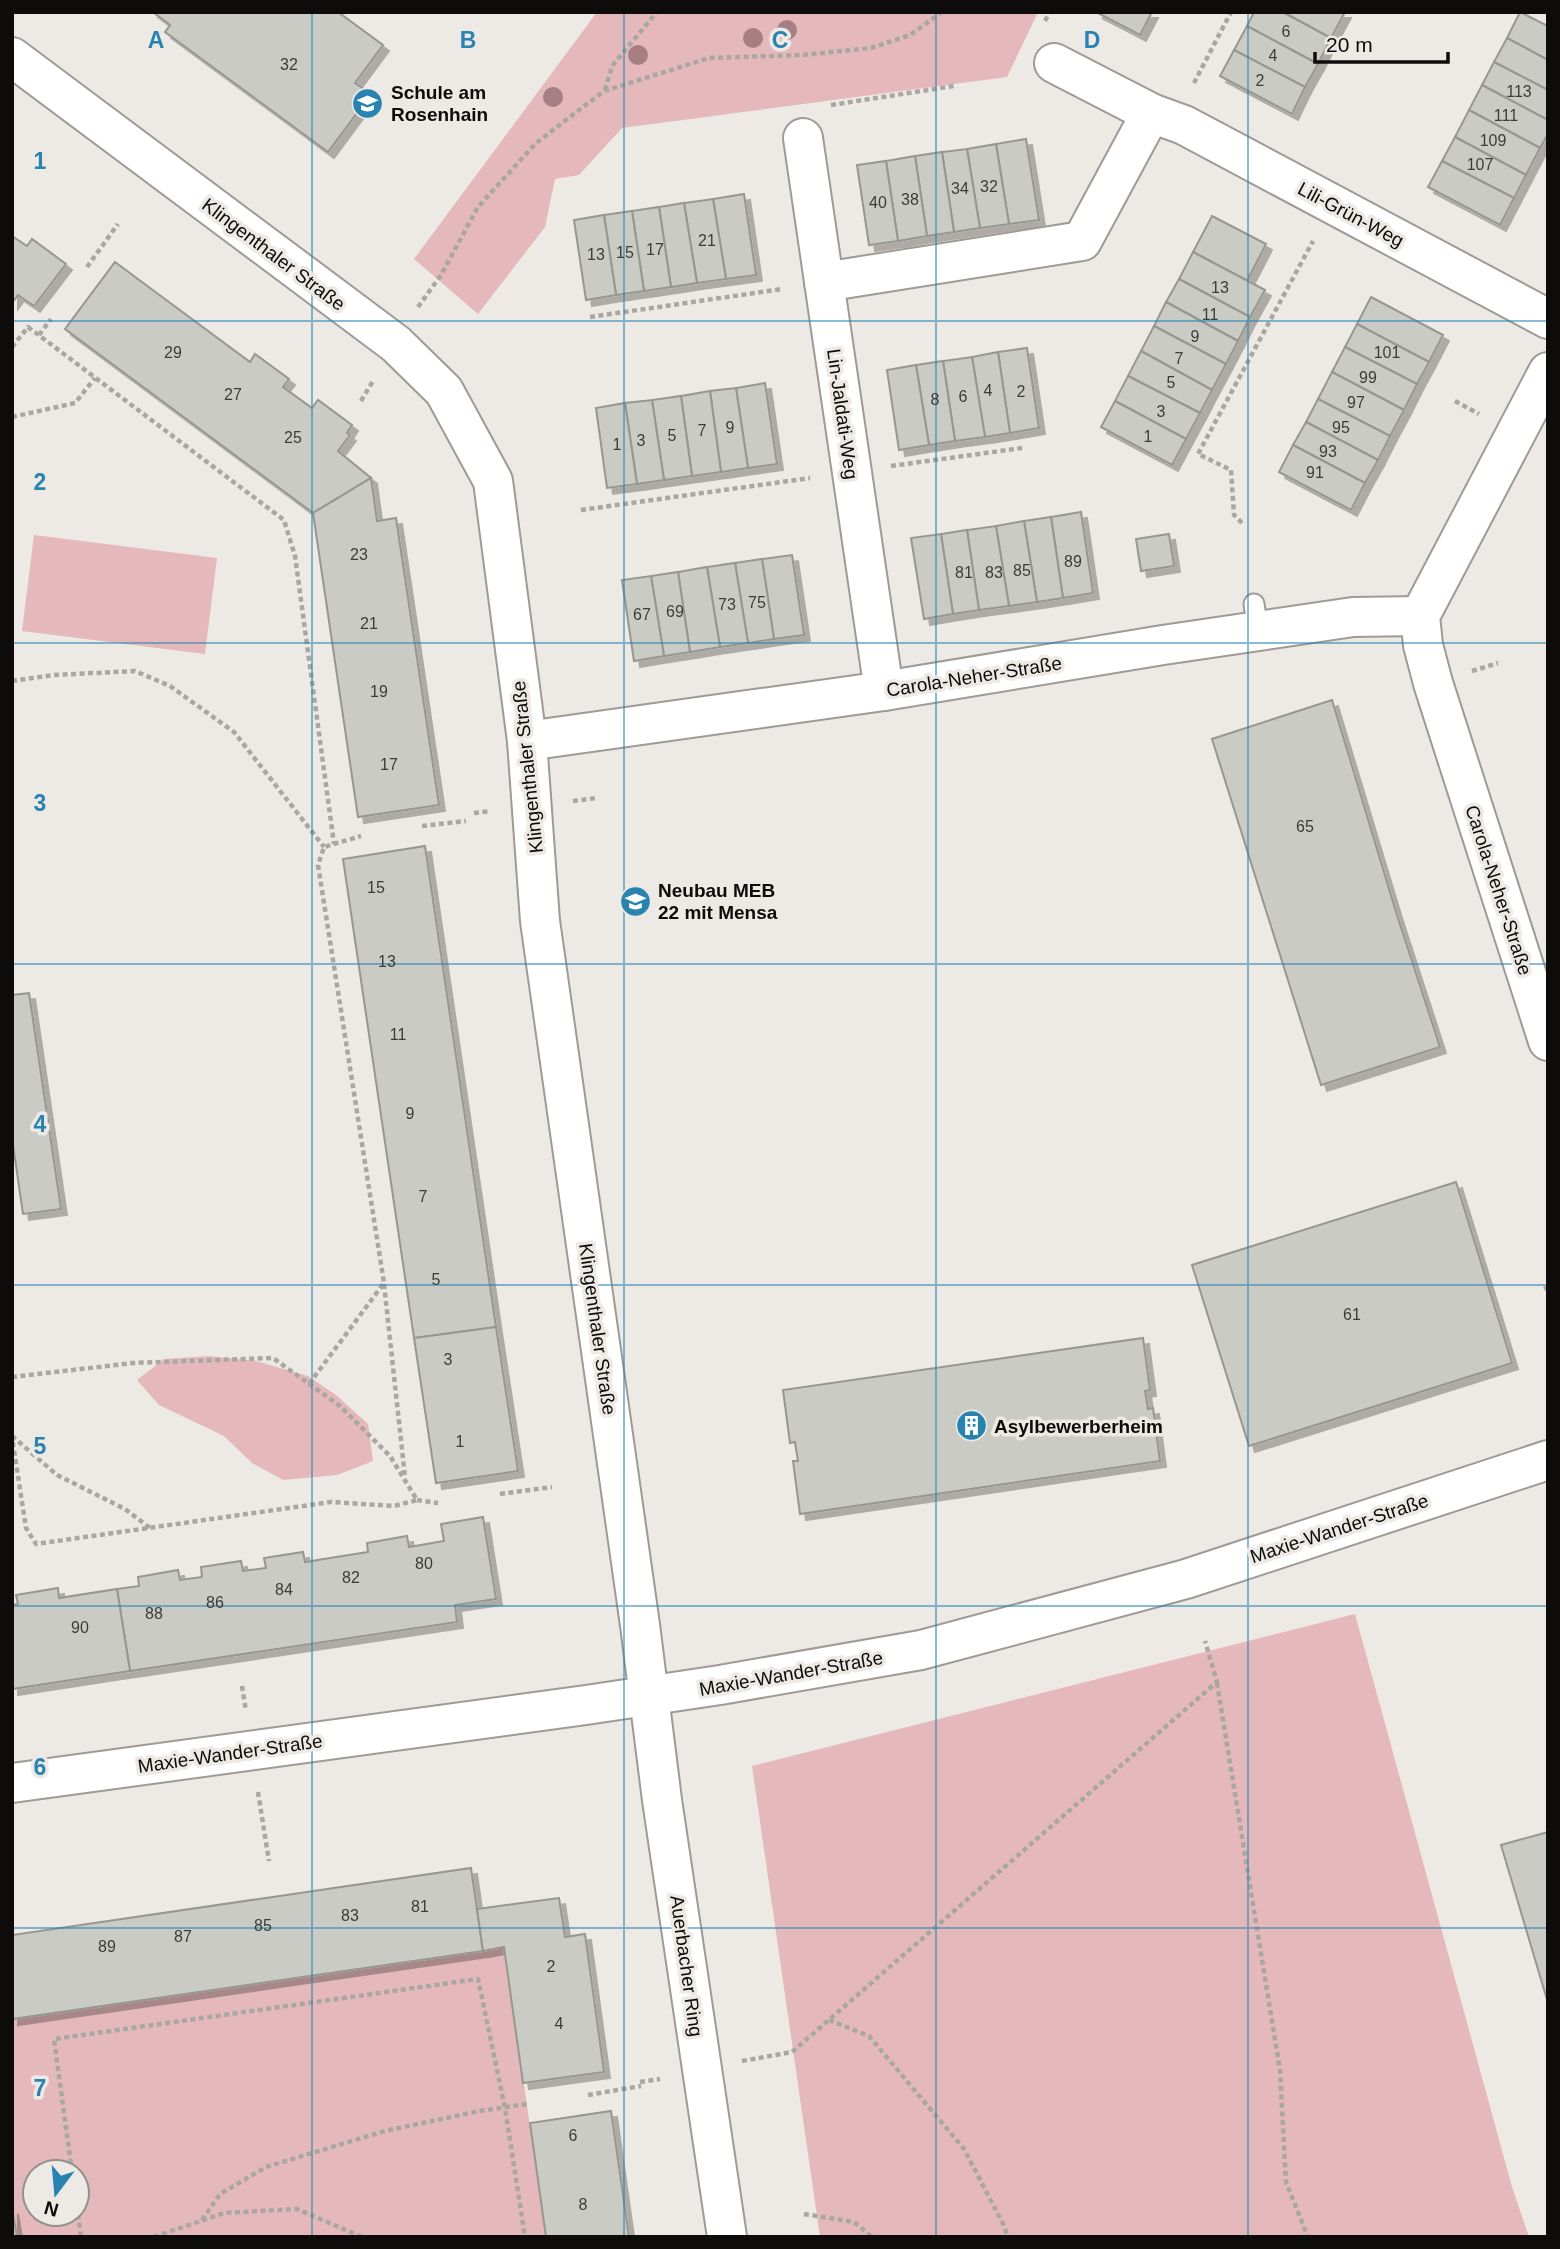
<svg xmlns="http://www.w3.org/2000/svg" width="1560" height="2249" viewBox="0 0 1560 2249" font-family="Arial,sans-serif">
<style>
.green{fill:#e5b8bb;fill-rule:evenodd}
.building{fill:#cacbc5;stroke:#979792;stroke-width:2;filter:url(#shadow)}
.lines{fill:none;stroke-linecap:round;stroke-linejoin:round}
.service-casing{stroke:#9e9a95;stroke-width:23}
.minor-casing{stroke:#9e9a95;stroke-width:42}
.path{stroke:#aaa7a3;stroke-width:4.5;stroke-dasharray:5 3.5;stroke-linecap:butt}
.service{stroke:#fff;stroke-width:19}
.minor{stroke:#fff;stroke-width:38}
.tree{fill:#a57f83}
.grid{fill:none;stroke:#2883b1;stroke-width:2;stroke-opacity:0.55}
.labels{text-anchor:middle;stroke-width:7;stroke-linejoin:round;paint-order:stroke}
.number-label{font-size:16px;fill:#3c3c3a}
.poi-label{font-size:19px;font-weight:bold;fill:#0d0c0b;stroke:#ede9e4;text-anchor:start}
.street-label{font-size:19px;fill:#0d0c0b;stroke:#ede9e4}
.grid-label{font-size:23px;text-anchor:middle;font-weight:bold;fill:#2883b1;stroke:#ede9e4;stroke-width:7;stroke-linejoin:round;paint-order:stroke}
</style>
<defs>
<filter id="shadow"><feDropShadow dx="6" dy="6" stdDeviation="0" flood-color="#0004"/></filter>
</defs>
<rect width="100%" height="100%" fill="#ede9e4"/>
<g class="green">
<polygon points="597,12 1038,12 1007,77 622,128 579,175 555,179 545,227 478,314 414,259"/>
<polygon points="34,535 217,558 205,654 22,631"/>
<polygon points="209,1356 256,1361 308,1376 336,1395 368,1424 373,1461 337,1475 283,1480 252,1463 224,1436 159,1405 137,1380 164,1359"/>
<polygon points="1355,1614 1512,2187 1529,2237 820,2237 752,1766"/>
<path d="M 504,1947 L 546,2237 L 17,2237 L 12,2208 L 12,2019 ZM 35,2172 L 77,2172 L 77,2214 L 35,2214 Z"/>
</g>
<g class="building">
<polygon points="153,12 338,12 383,45 355,83 371,94 328,152 165,32 170,25"/>
<polygon points="1096,12 1152,12 1140,35"/>
<polygon points="1254,12 1283,12 1331,38 1318,64 1247,26"/>
<polygon points="1283,12 1345,12 1331,38"/>
<polygon points="1520,12 1548,26 1548,60 1507,38"/>
<polygon points="1247,26 1318,64 1305,87 1234,50"/>
<polygon points="1507,38 1548,60 1548,90 1494,62"/>
<polygon points="1234,50 1305,87 1292,114 1220,76"/>
<polygon points="1494,62 1548,90 1548,120 1482,85"/>
<polygon points="1482,85 1548,120 1548,134 1540,148 1469,110"/>
<polygon points="1469,110 1540,148 1526,175 1455,137"/>
<polygon points="1455,137 1526,175 1514,198 1442,161"/>
<polygon points="1026,139 1039,220 1009,224 996,144"/>
<polygon points="996,144 1009,224 980,228 967,149"/>
<polygon points="967,149 980,228 954,232 942,152"/>
<polygon points="942,152 954,232 927,236 915,156"/>
<polygon points="915,156 927,236 898,241 886,161"/>
<polygon points="886,161 898,241 869,245 857,165"/>
<polygon points="1442,161 1514,198 1500,225 1428,187"/>
<polygon points="744,194 756,275 726,279 713,199"/>
<polygon points="713,199 726,279 697,283 684,203"/>
<polygon points="684,203 697,283 671,287 659,207"/>
<polygon points="659,207 671,287 644,291 632,211"/>
<polygon points="632,211 644,291 616,295 604,215"/>
<polygon points="604,215 616,295 586,300 574,220"/>
<polygon points="1212,216 1266,244 1247,281 1193,252"/>
<polygon points="12,236 27,246 32,239 66,264 34,306 18,295 12,303"/>
<polygon points="1193,252 1265,290 1250,317 1179,279"/>
<polygon points="115,262 250,362 255,354 289,379 283,387 312,408 318,400 352,425 347,433 350,435 338,451 371,478 313,513 65,329"/>
<polygon points="1179,279 1250,317 1238,341 1166,302"/>
<polygon points="1371,297 1443,335 1429,362 1357,324"/>
<polygon points="1166,302 1238,341 1226,364 1154,326"/>
<polygon points="1357,324 1429,362 1417,384 1345,347"/>
<polygon points="1154,326 1226,364 1212,390 1141,351"/>
<polygon points="1345,347 1417,384 1404,410 1332,372"/>
<polygon points="1027,348 1039,428 1010,433 998,352"/>
<polygon points="1141,351 1212,390 1200,413 1128,376"/>
<polygon points="998,352 1010,433 985,437 972,357"/>
<polygon points="972,357 985,437 955,441 943,361"/>
<polygon points="943,361 955,441 929,445 916,365"/>
<polygon points="916,365 929,445 899,450 887,370"/>
<polygon points="1332,372 1404,410 1390,436 1318,399"/>
<polygon points="1128,376 1200,413 1186,439 1115,401"/>
<polygon points="765,383 777,464 748,468 736,388"/>
<polygon points="736,388 748,468 721,472 710,391"/>
<polygon points="710,391 721,472 692,476 681,396"/>
<polygon points="681,396 692,476 664,480 652,400"/>
<polygon points="1318,399 1390,436 1378,460 1306,422"/>
<polygon points="652,400 664,480 637,484 625,403"/>
<polygon points="1115,401 1186,439 1172,465 1101,427"/>
<polygon points="625,403 637,484 607,488 596,408"/>
<polygon points="1306,422 1378,460 1365,483 1293,445"/>
<polygon points="1293,445 1365,483 1351,510 1279,472"/>
<polygon points="371,478 377,521 396,518 439,805 358,817 313,513"/>
<polygon points="1081,512 1093,593 1063,598 1051,517"/>
<polygon points="1051,517 1063,598 1037,602 1024,521"/>
<polygon points="1024,521 1037,602 1009,606 996,526"/>
<polygon points="996,526 1009,606 979,610 967,530"/>
<polygon points="967,530 979,610 953,614 941,534"/>
<polygon points="941,534 953,614 924,619 911,538"/>
<polygon points="1169,534 1174,566 1141,571 1136,539"/>
<polygon points="792,555 804,635 774,639 762,559"/>
<polygon points="762,559 774,639 748,643 735,563"/>
<polygon points="735,563 748,643 720,647 707,567"/>
<polygon points="707,567 720,647 690,652 678,572"/>
<polygon points="678,572 690,652 664,656 651,576"/>
<polygon points="651,576 664,656 634,661 622,580"/>
<polygon points="1332,700 1396,912 1440,1047 1321,1085 1212,739"/>
<polygon points="425,846 496,1327 414,1338 343,859"/>
<polygon points="29,993 61,1209 23,1214 12,1138 12,995"/>
<polygon points="1456,1182 1512,1363 1249,1446 1192,1265"/>
<polygon points="496,1327 518,1471 436,1483 414,1338"/>
<polygon points="1143,1338 1150,1390 1145,1391 1148,1409 1153,1408 1160,1461 800,1514 793,1461 798,1461 795,1442 790,1443 783,1390"/>
<polygon points="483,1517 496,1599 455,1605 457,1622 130,1671 117,1589 139,1586 138,1577 178,1570 180,1580 202,1577 201,1567 241,1561 243,1571 266,1568 264,1558 303,1552 305,1562 368,1552 367,1543 407,1536 409,1547 444,1541 441,1524"/>
<polygon points="58,1588 59,1598 117,1589 130,1671 12,1689 12,1605 18,1604 16,1595"/>
<polygon points="1548,1832 1548,2003 1501,1845"/>
<polygon points="471,1868 483,1951 12,2019 12,1935"/>
<polygon points="559,1898 565,1937 585,1934 604,2072 523,2083 504,1947 483,1951 477,1909"/>
<polygon points="611,2111 629,2237 546,2237 530,2123"/>
<polygon points="12,2208 17,2237 12,2237"/>
</g>
<g class="lines">
<defs>
<polyline id="service" points="1254,604 1258,631"/>
<g id="minor">
<polyline points="12,57 396,344 444,391 493,481 527,741 540,921 640,1625 662,1800 727,2237"/>
<polyline points="1054,63 1151,113 1184,125 1548,319"/>
<polyline points="803,138 884,691"/>
<polyline points="824,282 1082,241 1151,113"/>
<polyline points="1548,372 1420,616 1423,645 1433,683 1548,1041"/>
<polyline points="527,741 884,691 1163,645 1353,617 1420,616"/>
<polyline points="12,1783 586,1705 720,1685 921,1650 1186,1579 1548,1460"/>
</g>
</defs>
<use href="#service" class="service-casing"/>
<use href="#minor" class="minor-casing"/>
<g class="path">
<polyline points="1045,21 1050,12"/>
<polyline points="1194,83 1231,12"/>
<polyline points="605,90 612,66 657,12"/>
<polyline points="831,105 954,86"/>
<polyline points="87,267 118,224"/>
<polyline points="418,307 441,275 478,207 536,143 604,91 709,58 802,55 871,48 910,35 942,12"/>
<polyline points="590,317 782,289"/>
<polyline points="39,335 51,319"/>
<polyline points="12,347 28,327 284,520 295,556 334,844"/>
<polyline points="361,401 373,381"/>
<polyline points="1455,401 1479,414"/>
<polyline points="12,417 75,403 95,378"/>
<polyline points="891,466 1022,448"/>
<polyline points="581,510 810,478"/>
<polyline points="1242,523 1234,515 1231,470 1198,454 1313,241"/>
<polyline points="1472,671 1498,663"/>
<polyline points="12,681 54,675 135,671 170,686 234,732 324,847"/>
<polyline points="573,801 597,798"/>
<polyline points="474,813 491,811"/>
<polyline points="422,826 466,821"/>
<polyline points="384,1284 405,1477"/>
<polyline points="1544,1289 1548,1287"/>
<polyline points="12,1377 133,1363 273,1358 340,1406 390,1456 417,1500 394,1506 331,1502 36,1544 26,1528 12,1437"/>
<polyline points="309,1384 384,1283 318,865 324,847 361,836"/>
<polyline points="12,1436 57,1475 125,1509 150,1528"/>
<polyline points="500,1494 552,1487"/>
<polyline points="417,1500 438,1503"/>
<polyline points="1217,1683 1280,2070 1286,2182 1308,2237"/>
<polyline points="242,1686 246,1711"/>
<polyline points="258,1792 269,1861"/>
<polyline points="829,2020 869,2036 964,2149 1003,2224 1008,2237"/>
<polyline points="742,2061 792,2052 1217,1682 1205,1641"/>
<polyline points="640,2082 660,2079"/>
<polyline points="588,2095 641,2086"/>
<polyline points="72,2172 54,2039 478,1979 505,2108 525,2237"/>
<polyline points="77,2206 81,2237"/>
<polyline points="804,2214 854,2222 872,2237"/>
<polyline points="202,2220 220,2194 266,2167 385,2131 479,2111 527,2104"/>
<polyline points="154,2237 224,2213 297,2209 362,2237"/>
</g>
<use href="#service" class="service"/>
<use href="#minor" class="minor"/>
</g>
<g class="tree">
<circle cx="787" cy="30" r="10"/>
<circle cx="753" cy="38" r="10"/>
<circle cx="638" cy="55" r="10"/>
<circle cx="553" cy="97" r="10"/>
</g>
<path class="grid" d="M 312,12 L 312,2237M 624,12 L 624,2237M 936,12 L 936,2237M 1248,12 L 1248,2237M 12,321 L 1548,321M 12,643 L 1548,643M 12,964 L 1548,964M 12,1285 L 1548,1285M 12,1606 L 1548,1606M 12,1928 L 1548,1928"/>
<defs>
<symbol id="school-disc" viewBox="-11 -11 22 22"><circle r="9.5" fill="#2883b1" stroke="#ede9e4"/><path d="M0-5L7-2L0 1L-7-2ZM-4 1L0 2.5L4 1V4Q0 6-4 4Z" fill="#fff"/></symbol>
<symbol id="building-disc" viewBox="-11 -11 22 22"><circle r="9.5" fill="#2883b1" stroke="#ede9e4"/><path d="M-4-6H4V6H1V3H-1V6H-4ZM-2.5-4.3h1.7v1.8h-1.7ZM.8-4.3h1.7v1.8H.8ZM-2.5-1h1.7V.8h-1.7ZM.8-1h1.7V.8H.8Z" fill="#fff"/></symbol>
</defs>
<g fill-rule="evenodd">
<use href="#school-disc" x="350" y="86" width="35" height="35"/>
<use href="#school-disc" x="618" y="884" width="35" height="35"/>
<use href="#building-disc" x="954" y="1408" width="35" height="35"/>
</g>
<g class="labels">
<g class="number-label">
<text x="1286" y="37">6</text>
<text x="1273" y="61">4</text>
<text x="289" y="70">32</text>
<text x="1260" y="86">2</text>
<text x="1519" y="97">113</text>
<text x="1506" y="121">111</text>
<text x="1493" y="146">109</text>
<text x="1480" y="170">107</text>
<text x="989" y="192">32</text>
<text x="960" y="194">34</text>
<text x="910" y="205">38</text>
<text x="878" y="208">40</text>
<text x="707" y="246">21</text>
<text x="655" y="255">17</text>
<text x="625" y="258">15</text>
<text x="596" y="260">13</text>
<text x="1220" y="293">13</text>
<text x="1210" y="320">11</text>
<text x="1195" y="342">9</text>
<text x="173" y="358">29</text>
<text x="1387" y="358">101</text>
<text x="1179" y="364">7</text>
<text x="1368" y="383">99</text>
<text x="1171" y="388">5</text>
<text x="988" y="396">4</text>
<text x="1021" y="397">2</text>
<text x="233" y="400">27</text>
<text x="963" y="402">6</text>
<text x="935" y="405">8</text>
<text x="1356" y="408">97</text>
<text x="1161" y="417">3</text>
<text x="730" y="433">9</text>
<text x="1341" y="433">95</text>
<text x="702" y="436">7</text>
<text x="672" y="441">5</text>
<text x="1148" y="442">1</text>
<text x="293" y="443">25</text>
<text x="641" y="446">3</text>
<text x="617" y="450">1</text>
<text x="1328" y="457">93</text>
<text x="1315" y="478">91</text>
<text x="359" y="560">23</text>
<text x="1073" y="567">89</text>
<text x="1022" y="576">85</text>
<text x="964" y="578">81</text>
<text x="994" y="578">83</text>
<text x="757" y="608">75</text>
<text x="727" y="610">73</text>
<text x="675" y="617">69</text>
<text x="642" y="620">67</text>
<text x="369" y="629">21</text>
<text x="379" y="697">19</text>
<text x="389" y="770">17</text>
<text x="1305" y="832">65</text>
<text x="376" y="893">15</text>
<text x="387" y="967">13</text>
<text x="398" y="1040">11</text>
<text x="410" y="1119">9</text>
<text x="423" y="1202">7</text>
<text x="436" y="1285">5</text>
<text x="1352" y="1320">61</text>
<text x="448" y="1365">3</text>
<text x="460" y="1447">1</text>
<text x="424" y="1569">80</text>
<text x="351" y="1583">82</text>
<text x="284" y="1595">84</text>
<text x="215" y="1608">86</text>
<text x="154" y="1619">88</text>
<text x="80" y="1633">90</text>
<text x="420" y="1912">81</text>
<text x="350" y="1921">83</text>
<text x="263" y="1931">85</text>
<text x="183" y="1942">87</text>
<text x="107" y="1952">89</text>
<text x="551" y="1972">2</text>
<text x="559" y="2029">4</text>
<text x="573" y="2141">6</text>
<text x="583" y="2210">8</text>
</g>
<g class="poi-label">
<text x="391" y="99">Schule am<tspan x="391" dy="22">Rosenhain</tspan></text>
<text x="658" y="897">Neubau MEB<tspan x="658" dy="22">22 mit Mensa</tspan></text>
<text x="994" y="1433">Asylbewerberheim</text>
</g>
<g class="street-label">
<text transform="translate(1351 214) rotate(28)" y="7">Lili-Grün-Weg</text>
<text transform="translate(274 254) rotate(37)" y="7">Klingenthaler Straße</text>
<text transform="translate(843 414) rotate(82)" y="7">Lin-Jaldati-Weg</text>
<text transform="translate(974 676) rotate(-9)" y="7">Carola-Neher-Straße</text>
<text transform="translate(527 767) rotate(-96)" y="7">Klingenthaler Straße</text>
<text transform="translate(1499 890) rotate(72)" y="7">Carola-Neher-Straße</text>
<text transform="translate(598 1329) rotate(82)" y="7">Klingenthaler Straße</text>
<text transform="translate(1339 1528) rotate(-18)" y="7">Maxie-Wander-Straße</text>
<text transform="translate(791 1673) rotate(-10)" y="7">Maxie-Wander-Straße</text>
<text transform="translate(230 1753) rotate(-8)" y="7">Maxie-Wander-Straße</text>
<text transform="translate(687 1966) rotate(82)" y="7">Auerbacher Ring</text>
</g>
</g>
<g class="grid-label">
<text x="156" y="48">A</text>
<text x="468" y="48">B</text>
<text x="780" y="48">C</text>
<text x="1092" y="48">D</text>
<text x="40" y="169">1</text>
<text x="40" y="490">2</text>
<text x="40" y="811">3</text>
<text x="40" y="1132">4</text>
<text x="40" y="1454">5</text>
<text x="40" y="1775">6</text>
<text x="40" y="2096">7</text>
</g>
<rect width="1560" height="2249" fill="none" stroke="#0d0c0b" stroke-width="28"/>
<g transform="translate(56 2193) rotate(196)"><circle r="33" fill="#ede9e4" stroke="#93918d" stroke-width="2"/>
<path d="M0-5L12 26L0 18L-12 26Z" fill="#2883b1"/>
<text y="-10" font-size="19" font-weight="bold" text-anchor="middle" fill="#0d0c0b">N</text>
</g>
<path d="M1315 52v10h133v-10" fill="none" stroke="#0d0c0b" stroke-width="3.5"/>
<text x="1326" y="52" font-size="21" fill="#0d0c0b" stroke="#ede9e4" stroke-width="5" paint-order="stroke">20 m</text>
</svg>
